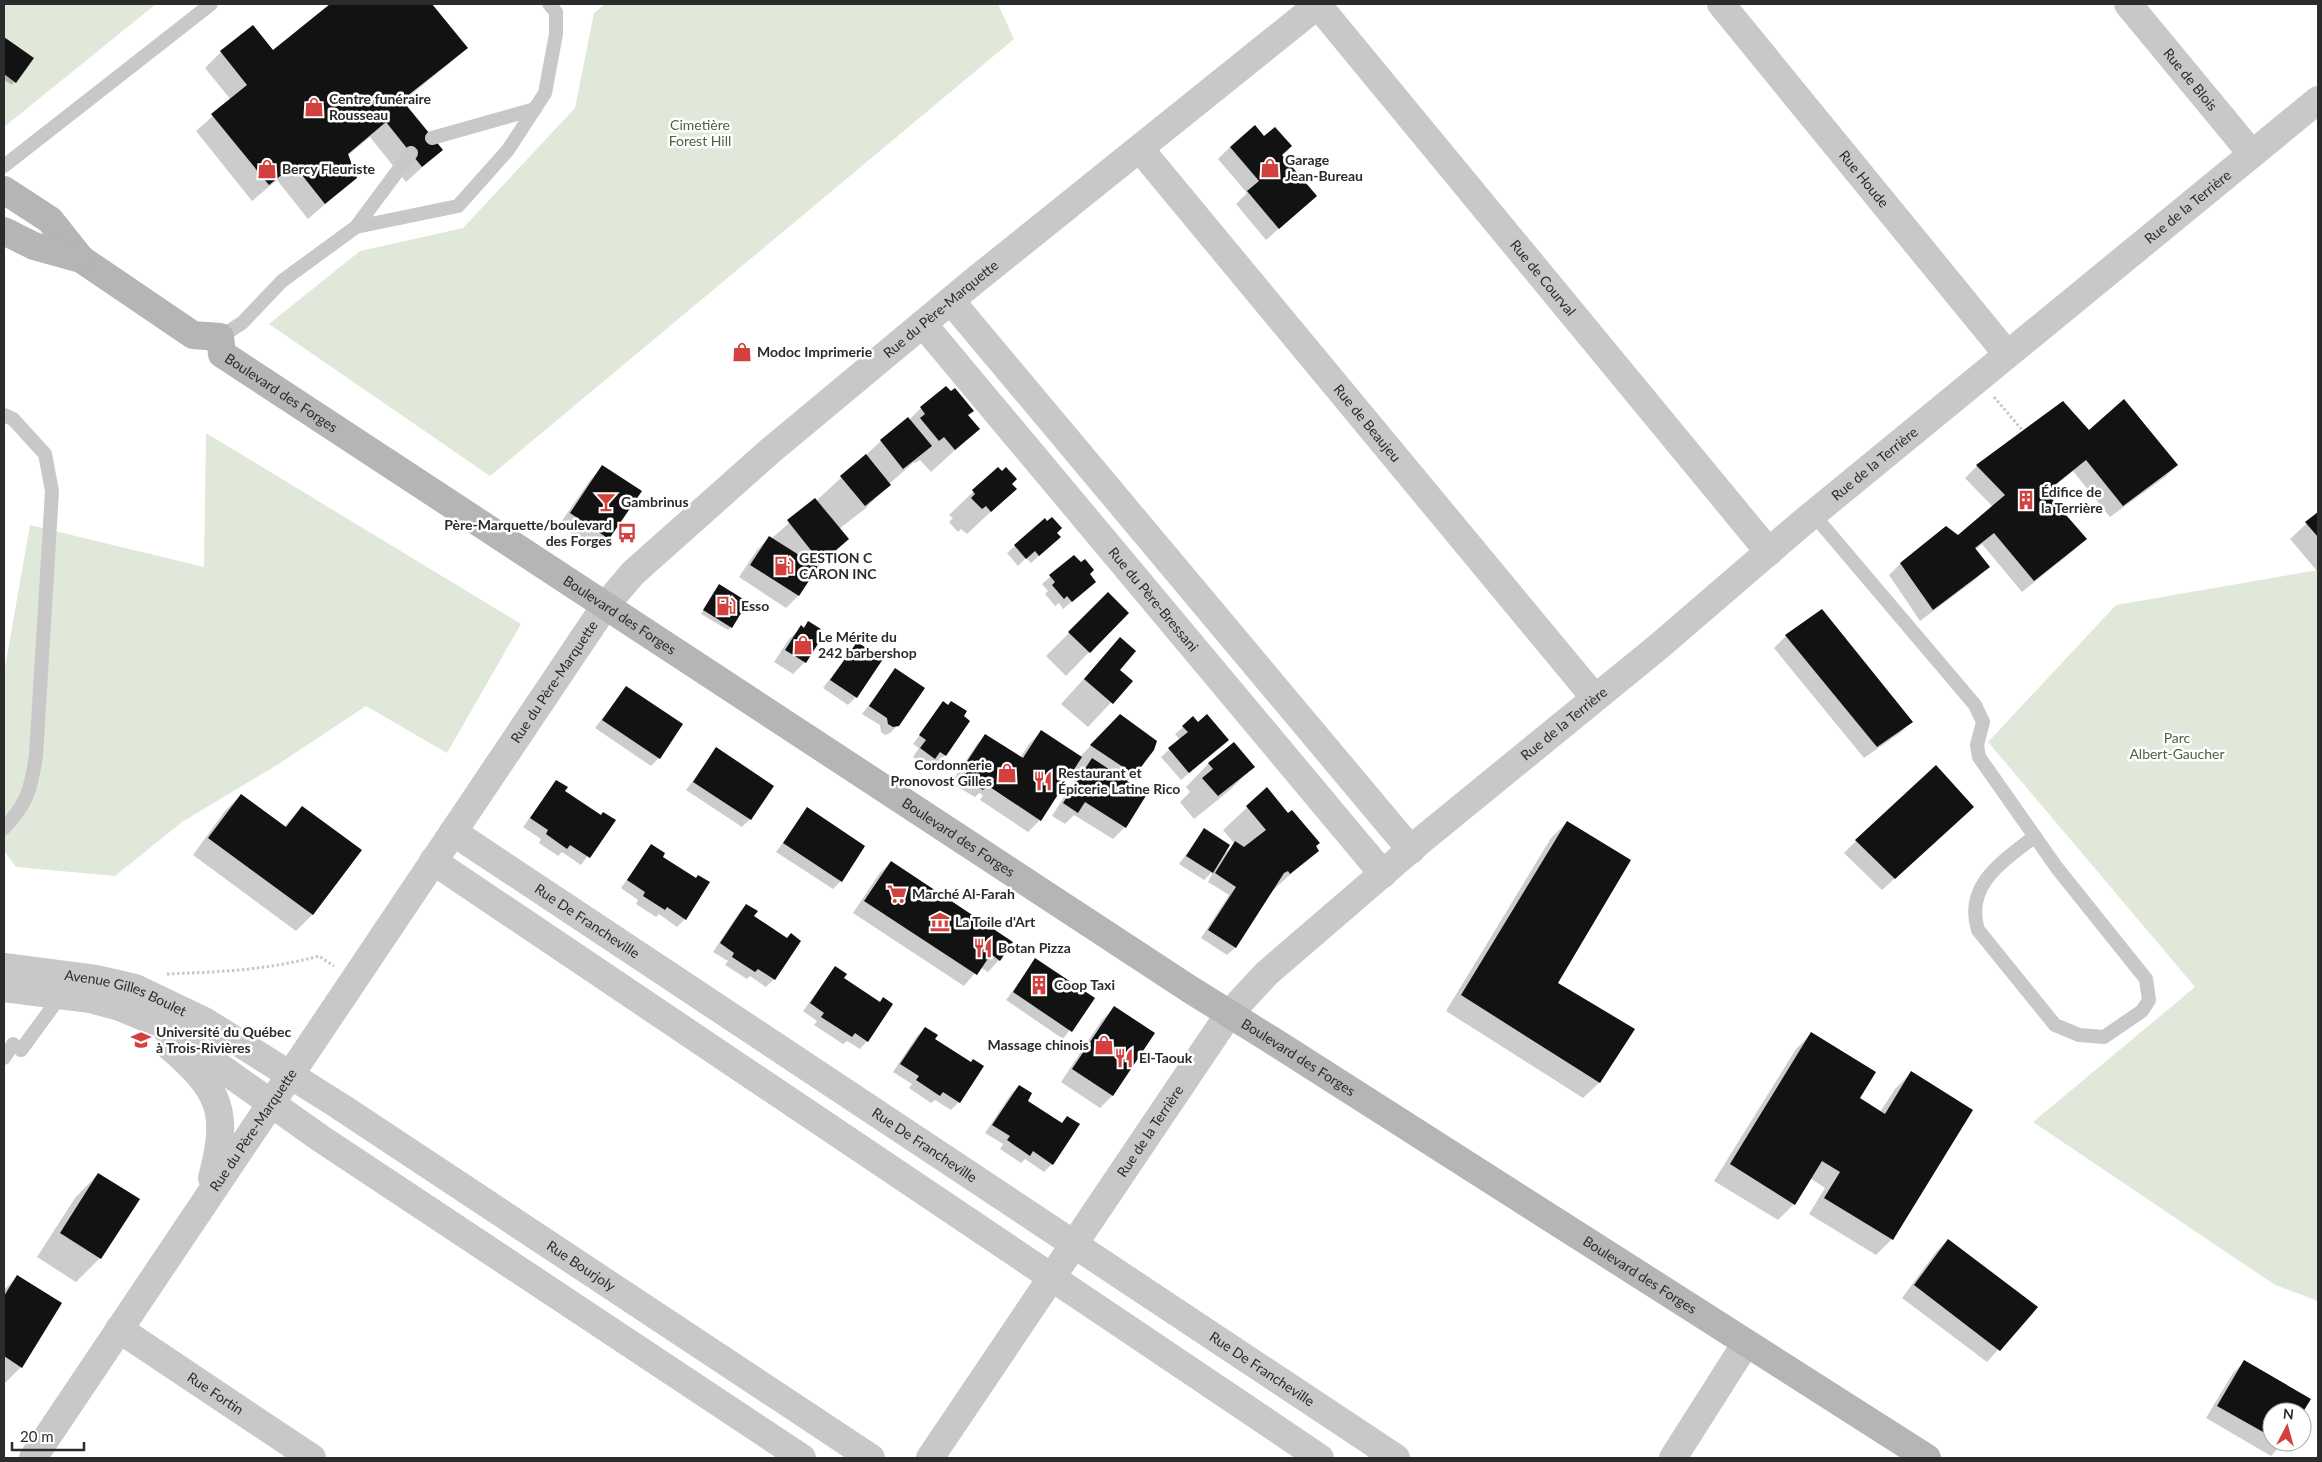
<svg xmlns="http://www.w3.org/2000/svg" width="2322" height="1462" viewBox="0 0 2322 1462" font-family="Lato,sans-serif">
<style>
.green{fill:#e0e8da}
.shadow{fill:#0003}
.building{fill:#121212}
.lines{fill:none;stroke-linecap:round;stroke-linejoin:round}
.path{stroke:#c8c8c8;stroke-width:3;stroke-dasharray:2.5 2.5;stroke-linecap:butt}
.service{stroke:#c8c8c8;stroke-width:14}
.minor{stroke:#c8c8c8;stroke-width:28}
.secondary{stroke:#b5b5b5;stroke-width:28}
.labels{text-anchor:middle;stroke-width:5;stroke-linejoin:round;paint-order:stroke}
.street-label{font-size:14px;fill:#2b2b2b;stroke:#fff}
.poi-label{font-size:14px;font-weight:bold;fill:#2b2b2b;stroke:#fff;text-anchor:start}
.park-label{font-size:14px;fill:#4c623e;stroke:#fff}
</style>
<rect width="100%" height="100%" fill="#fff"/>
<g class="green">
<polygon points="4,4 156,4 4,127"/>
<polygon points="605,4 998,4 1014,39 490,476 269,324 360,251 463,228 575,108 594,13"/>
<polygon points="206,433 521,624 447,753 366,706 277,765 182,822 115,876 16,867 4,851 4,673 30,525 204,567"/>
<polygon points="2318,570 2318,1301 2275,1285 2033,1122 2195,987 1988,742 2116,605"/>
</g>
<g class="shadow">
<polygon points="332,4 431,4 466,47 450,63 402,102 441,150 406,182 370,137 347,156 355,178 308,219 277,180 252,201 196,131 231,100 205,68 221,52 253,26 273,51"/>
<polygon points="4,38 32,58 12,85 4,80"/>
<polygon points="1230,147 1281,156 1315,196 1266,240 1236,204 1247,193 1218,159"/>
<polygon points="921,408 972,411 967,416 978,429 931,472 920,460 915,463 914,462 889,484 866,508 839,529 848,539 814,571 798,596 786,608 739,577 757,550 769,538 771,539 815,500 816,501 881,441 909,420"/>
<polygon points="2089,431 2177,465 2165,477 2110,517 2073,471 2046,493 2085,539 2073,551 2022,592 1982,544 1975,550 1988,567 1976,579 1920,621 1889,575 1901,563 1958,537 1993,507 1965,478 1977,466"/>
<polygon points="603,467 608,538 597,550 559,525 591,479"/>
<polygon points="997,469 1015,489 967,534 961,529 958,532 949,522 953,518 949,515"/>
<polygon points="2318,513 2318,572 2290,539"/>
<polygon points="1055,533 1051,545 1031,563 1026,558 1018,566 1007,553 1015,546"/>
<polygon points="1074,556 1088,575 1087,589 1063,609 1059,603 1055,606 1045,594 1048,591 1042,584"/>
<polygon points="716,590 731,627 728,630 701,614"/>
<polygon points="1108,594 1127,613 1066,676 1046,656"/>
<polygon points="808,623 815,637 819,640 805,662 793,674 774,662 789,639"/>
<polygon points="1786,636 1911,722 1900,733 1864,758 1774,648"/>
<polygon points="1120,639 1118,670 1131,681 1088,727 1061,704"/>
<polygon points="857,643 856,697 848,705 823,688"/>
<polygon points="895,670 898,725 890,733 885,735 881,732 880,725 862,714"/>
<polygon points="626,687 659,758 651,766 595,728"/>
<polygon points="944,703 969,721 945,755 937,763 932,760 926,766 913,757 919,748 913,744"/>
<polygon points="1183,727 1219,747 1181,780 1161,757 1180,740 1175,734"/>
<polygon points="1041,732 1080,757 1097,739 1153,749 1127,782 1125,827 1113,839 1074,815 1065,824 1052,816 1077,776 1071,772 1040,820 1028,832 980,800 983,795 979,793 975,797 956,786 960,780 955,777 977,744 985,736 1020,758 1029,744"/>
<polygon points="716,749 750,819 742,827 686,790"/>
<polygon points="1209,763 1253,767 1230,790 1194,819 1180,802 1190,792 1186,787"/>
<polygon points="556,781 563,791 600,816 614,820 581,865 562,852 558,856 539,843 541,839 523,827"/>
<polygon points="1267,789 1317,850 1269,894 1235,948 1227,955 1201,938 1229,895 1208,882 1214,870 1204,880 1179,864 1204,830 1225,853 1235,844 1223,830"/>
<polygon points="241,795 284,827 302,807 360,850 312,915 296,931 193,855 225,811"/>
<polygon points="808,809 864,847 841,881 833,889 776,852"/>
<polygon points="1960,819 1882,890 1844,853 1856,841"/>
<polygon points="1567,822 1557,984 1633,1029 1599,1083 1583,1098 1446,1011 1551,838"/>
<polygon points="651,846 661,857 685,919 677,927 659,914 656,917 636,904 638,900 621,888"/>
<polygon points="891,862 999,960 988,972 980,967 964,986 853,913 879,874"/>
<polygon points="746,905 774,979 766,987 750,976 747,979 725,965 728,961 713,952 739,913"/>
<polygon points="1035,960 1093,998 1063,1039 1006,1000"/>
<polygon points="835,967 843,978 879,1003 883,999 867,1041 860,1049 847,1041 843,1044 814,1025 817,1021 803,1011"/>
<polygon points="1114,1008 1153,1034 1112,1096 1100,1108 1061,1082 1102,1020"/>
<polygon points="925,1028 934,1039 970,1063 982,1066 959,1102 951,1110 935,1100 931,1103 909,1088 912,1084 893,1072 917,1036"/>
<polygon points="1812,1033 1858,1099 1880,1112 1895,1089 1911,1073 1892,1239 1876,1255 1809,1214 1825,1188 1810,1178 1794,1204 1778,1220 1714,1181 1796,1049"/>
<polygon points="1019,1086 1026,1101 1061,1124 1067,1117 1052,1164 1044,1172 1025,1159 1021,1163 1000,1149 1003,1144 985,1133 1011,1094"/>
<polygon points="98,1174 138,1199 100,1258 76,1282 37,1257 75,1198"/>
<polygon points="1948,1240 2036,1307 1987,1362 1902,1298 1936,1252"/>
<polygon points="17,1277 21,1367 4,1384 4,1290"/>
<polygon points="2245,1361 2301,1412 2272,1412 2272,1442 2284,1442 2271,1456 2206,1418 2233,1373"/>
</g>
<g class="building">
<polygon points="330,4 432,4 468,48 402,100 443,150 422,167 386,122 348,154 357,178 325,204 294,165 269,185 211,114 247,85 220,51 253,25 273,50"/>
<polygon points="4,37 34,58 16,83 4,74"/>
<polygon points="1255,125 1264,136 1275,127 1292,146 1282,155 1317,196 1279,229 1247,191 1259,181 1230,147"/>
<polygon points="946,386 951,391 955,388 974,411 968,415 980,429 955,450 944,437 939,441 920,418 925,414 920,407"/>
<polygon points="2124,399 2178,465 2123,506 2086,460 2046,492 2087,539 2034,581 1994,533 1975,548 1990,567 1933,610 1900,563 1946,526 1958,535 2005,495 1976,465 2063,401 2089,430"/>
<polygon points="908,417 932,446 903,469 880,440"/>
<polygon points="866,454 891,485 865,506 840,476"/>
<polygon points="602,465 642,491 609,539 570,513"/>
<polygon points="998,467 1002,471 1006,467 1017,479 1012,484 1017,489 991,512 986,506 982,509 971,498 975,494 972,490"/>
<polygon points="815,498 849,539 821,563 787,520"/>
<polygon points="2318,512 2318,537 2305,522"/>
<polygon points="1052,517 1062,528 1057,533 1061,537 1039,556 1035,551 1026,559 1014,545 1045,518 1047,521"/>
<polygon points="769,536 818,567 799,596 750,565"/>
<polygon points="1074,555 1081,562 1085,559 1094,570 1090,574 1096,582 1072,602 1067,596 1064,599 1052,585 1055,582 1049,575"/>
<polygon points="719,584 748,602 732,628 703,610"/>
<polygon points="1108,592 1129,613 1090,653 1068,632"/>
<polygon points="1822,609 1913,722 1877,747 1785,635"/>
<polygon points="808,621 821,629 817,637 821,639 806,663 785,650 801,625 804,628"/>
<polygon points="1120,637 1136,651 1120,670 1133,681 1113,704 1084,679"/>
<polygon points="857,642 883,659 857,698 830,680"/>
<polygon points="895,668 925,688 899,726 893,727 888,724 887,718 869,706"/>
<polygon points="626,686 683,724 660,759 602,720"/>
<polygon points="943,701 948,705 951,701 967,711 964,716 970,721 946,756 940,752 935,759 920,748 926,740 919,735"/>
<polygon points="1120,714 1157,741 1154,750 1135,775 1090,745"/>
<polygon points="1207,714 1229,740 1189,773 1168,748 1188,732 1182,726 1193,716 1198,722"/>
<polygon points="1041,730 1082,757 1041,821 987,785 983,790 963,777 967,772 962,769 985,734 1023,758"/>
<polygon points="1234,742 1255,767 1218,796 1202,778 1213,769 1208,763"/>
<polygon points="716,747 774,786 751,820 693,782"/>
<polygon points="1092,758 1147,794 1126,828 1085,802 1078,813 1063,803"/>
<polygon points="1936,765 1974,807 1895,879 1855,840"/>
<polygon points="556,780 568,787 565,791 601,815 603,812 616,820 590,858 570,845 567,849 546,834 548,830 530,818"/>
<polygon points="1267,787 1288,813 1292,810 1320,843 1316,846 1319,851 1290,874 1288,871 1284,873 1236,948 1208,930 1236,887 1215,873 1235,841 1244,847 1266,830 1246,806"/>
<polygon points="241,794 286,827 302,806 362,850 313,915 208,838"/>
<polygon points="807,807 865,846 842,882 783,843"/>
<polygon points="1567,821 1631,860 1558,983 1635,1029 1600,1083 1461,995"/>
<polygon points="1204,828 1230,845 1213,873 1186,856"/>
<polygon points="651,844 665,853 663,857 696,878 698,875 710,882 686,920 667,907 665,910 643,896 645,892 627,880"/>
<polygon points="891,861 1013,942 1000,961 991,954 977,975 864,901"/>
<polygon points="746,904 758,911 754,916 787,938 791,933 801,941 775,980 758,969 755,972 732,957 734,953 720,943"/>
<polygon points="1035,958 1095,998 1072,1032 1013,992"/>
<polygon points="835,966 847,974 844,978 880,1002 883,997 893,1004 868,1042 855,1033 852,1037 821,1017 824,1013 810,1003"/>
<polygon points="1114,1006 1155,1033 1113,1096 1072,1069"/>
<polygon points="925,1027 938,1035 935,1039 971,1062 973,1059 984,1066 960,1103 943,1092 940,1096 916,1080 919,1076 900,1064"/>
<polygon points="1811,1032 1876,1072 1860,1098 1885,1114 1911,1071 1973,1110 1893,1240 1824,1198 1840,1172 1822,1161 1795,1205 1730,1164"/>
<polygon points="1019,1085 1032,1093 1028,1101 1062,1123 1067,1116 1080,1124 1053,1165 1033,1151 1030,1156 1007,1140 1010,1136 992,1125"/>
<polygon points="98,1173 140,1199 101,1259 60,1233"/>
<polygon points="1948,1239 2038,1307 2000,1351 1914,1285"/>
<polygon points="17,1275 62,1303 22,1368 4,1356 4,1296"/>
<polygon points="2244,1360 2311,1399 2303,1412 2272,1412 2272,1437 2217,1406"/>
</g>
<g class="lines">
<g class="path">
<polyline points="1994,397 2023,431"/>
<path d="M 167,974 C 218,972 269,970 319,956 L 334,966"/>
</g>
<g class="service">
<polyline points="432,138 535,109"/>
<polyline points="4,166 211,4"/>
<polyline points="356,227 411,153"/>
<polyline points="220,337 242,323 282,281 356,227 458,206 508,150 545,93 556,34 556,12 549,4"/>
<path d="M 4,415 L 13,419 L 45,454 L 52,491 L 36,756 C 31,788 27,805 4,828"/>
<path d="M 1813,514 L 1975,705 L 1983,722 L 1977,745 L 1979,757 L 2057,868 L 2146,979 L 2149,1000 L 2142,1011 L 2104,1037 L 2079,1035 L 2055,1025 L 1978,930 C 1964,884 2004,861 2035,836"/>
<polyline points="21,1050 62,994"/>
<polyline points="4,1058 13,1044"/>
</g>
<g class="minor">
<path id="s1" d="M 1317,4 L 1769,552"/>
<path id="s2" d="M 1721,4 L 2007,354"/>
<path id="s3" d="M 2128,4 L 2252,154"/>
<path id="s4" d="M 1140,149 L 1595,698"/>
<polyline points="951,301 1411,850"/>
<path id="s5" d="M 923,324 L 1383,874"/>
<path id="s6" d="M 453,832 L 1396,1458"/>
<polyline points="433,861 1320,1458"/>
<path id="s7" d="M 4,967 L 96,979 L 135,988 L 206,1022 L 338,1105 L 871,1458"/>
<polyline points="4,988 90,999 120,1007 158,1023 320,1138 802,1458"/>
<path d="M 169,1046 C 222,1091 229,1113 212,1178"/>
<path id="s8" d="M 119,1329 L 312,1458"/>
<path id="s9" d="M 33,1458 L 605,606 L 633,573 L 770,451 L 973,282 L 1319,4"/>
<path id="s10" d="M 930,1458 L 1229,1014 L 1266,974 L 1424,838 L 1658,647 L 1801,524 L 2318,100"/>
<polyline points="1673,1458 1746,1343"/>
</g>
<g class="secondary">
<path id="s11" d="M 4,190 L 50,220 L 81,259 L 193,335 L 220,337 L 222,354 L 1191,990 L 1273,1041 L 1927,1458"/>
<polyline points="4,231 34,246 81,259"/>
</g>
</g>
<defs>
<symbol id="shop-bare" viewBox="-9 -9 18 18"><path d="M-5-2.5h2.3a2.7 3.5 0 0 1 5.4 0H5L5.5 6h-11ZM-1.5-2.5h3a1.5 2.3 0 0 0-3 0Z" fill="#d3403d" stroke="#fff" stroke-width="2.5" paint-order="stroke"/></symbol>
<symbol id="building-bare" viewBox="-9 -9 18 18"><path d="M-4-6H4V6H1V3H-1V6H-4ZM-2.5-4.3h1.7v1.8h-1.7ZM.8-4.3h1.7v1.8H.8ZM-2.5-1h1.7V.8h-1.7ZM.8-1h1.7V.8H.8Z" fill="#d3403d" stroke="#fff" stroke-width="2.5" paint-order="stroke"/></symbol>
<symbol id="bar-bare" viewBox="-9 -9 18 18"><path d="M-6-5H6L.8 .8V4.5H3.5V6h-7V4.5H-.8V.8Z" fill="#d3403d" stroke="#fff" stroke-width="2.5" paint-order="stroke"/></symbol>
<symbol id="bus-bare" viewBox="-9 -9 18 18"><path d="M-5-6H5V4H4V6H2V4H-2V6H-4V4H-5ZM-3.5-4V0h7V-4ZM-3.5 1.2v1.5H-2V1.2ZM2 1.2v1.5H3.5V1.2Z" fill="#d3403d" stroke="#fff" stroke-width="2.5" paint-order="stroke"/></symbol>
<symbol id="fuel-bare" viewBox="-9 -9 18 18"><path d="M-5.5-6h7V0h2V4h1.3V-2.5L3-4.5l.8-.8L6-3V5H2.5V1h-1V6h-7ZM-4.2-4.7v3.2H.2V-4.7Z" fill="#d3403d" stroke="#fff" stroke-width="2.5" paint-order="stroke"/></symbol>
<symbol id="restaurant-bare" viewBox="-9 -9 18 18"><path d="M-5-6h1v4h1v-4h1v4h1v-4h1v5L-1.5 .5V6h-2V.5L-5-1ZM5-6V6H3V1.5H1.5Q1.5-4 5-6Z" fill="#d3403d" stroke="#fff" stroke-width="2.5" paint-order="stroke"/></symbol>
<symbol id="supermarket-bare" viewBox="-9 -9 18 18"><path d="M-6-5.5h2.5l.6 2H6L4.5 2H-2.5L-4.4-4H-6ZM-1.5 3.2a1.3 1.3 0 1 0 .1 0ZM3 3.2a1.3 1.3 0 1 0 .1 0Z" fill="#d3403d" stroke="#fff" stroke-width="2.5" paint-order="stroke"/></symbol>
<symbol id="museum-bare" viewBox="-9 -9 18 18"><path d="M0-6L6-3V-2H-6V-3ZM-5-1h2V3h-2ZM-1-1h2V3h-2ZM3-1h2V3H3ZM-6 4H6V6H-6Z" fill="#d3403d" stroke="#fff" stroke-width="2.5" paint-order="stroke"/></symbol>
<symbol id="university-bare" viewBox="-9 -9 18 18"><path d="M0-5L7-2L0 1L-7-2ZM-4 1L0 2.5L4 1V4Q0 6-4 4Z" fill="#d3403d" stroke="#fff" stroke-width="2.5" paint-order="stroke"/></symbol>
</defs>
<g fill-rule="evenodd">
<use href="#shop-bare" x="300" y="93" width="28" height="28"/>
<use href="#shop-bare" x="1256" y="154" width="28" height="28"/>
<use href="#shop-bare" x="253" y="155" width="28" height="28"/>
<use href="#shop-bare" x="728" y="338" width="28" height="28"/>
<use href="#building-bare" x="2012" y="486" width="28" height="28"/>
<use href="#bar-bare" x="592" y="488" width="28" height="28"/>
<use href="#bus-bare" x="613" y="519" width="28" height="28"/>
<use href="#fuel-bare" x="770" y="552" width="28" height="28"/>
<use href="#fuel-bare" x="712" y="592" width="28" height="28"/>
<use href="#shop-bare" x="789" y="631" width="28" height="28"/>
<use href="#shop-bare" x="993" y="759" width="28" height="28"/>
<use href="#restaurant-bare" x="1029" y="767" width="28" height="28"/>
<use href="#supermarket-bare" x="883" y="880" width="28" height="28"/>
<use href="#museum-bare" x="926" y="908" width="28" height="28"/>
<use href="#restaurant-bare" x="969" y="934" width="28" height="28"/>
<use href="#building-bare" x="1025" y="971" width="28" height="28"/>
<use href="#university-bare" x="127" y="1026" width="28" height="28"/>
<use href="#shop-bare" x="1090" y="1031" width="28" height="28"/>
<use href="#restaurant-bare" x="1110" y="1044" width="28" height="28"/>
</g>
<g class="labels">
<g class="street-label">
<text dy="5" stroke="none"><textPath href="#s3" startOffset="98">Rue de Blois</textPath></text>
<text dy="5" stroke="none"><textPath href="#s2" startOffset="226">Rue Houde</textPath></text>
<text dy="5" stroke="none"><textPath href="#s10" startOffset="1789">Rue de la Terrière</textPath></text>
<text dy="5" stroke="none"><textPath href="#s1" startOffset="355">Rue de Courval</textPath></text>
<text dy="5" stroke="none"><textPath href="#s9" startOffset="1475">Rue du Père-Marquette</textPath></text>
<text dy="5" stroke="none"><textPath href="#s11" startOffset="355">Boulevard des Forges</textPath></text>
<text dy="5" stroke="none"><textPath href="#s4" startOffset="356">Rue de Beaujeu</textPath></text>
<text dy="5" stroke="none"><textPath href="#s10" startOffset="1384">Rue de la Terrière</textPath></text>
<text dy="5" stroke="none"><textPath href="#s5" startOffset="359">Rue du Père-Bressani</textPath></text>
<text dy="5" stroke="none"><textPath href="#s11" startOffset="760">Boulevard des Forges</textPath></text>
<text dy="5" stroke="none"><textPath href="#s9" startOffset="935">Rue du Père-Marquette</textPath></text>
<text dy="5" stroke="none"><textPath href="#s10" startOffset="979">Rue de la Terrière</textPath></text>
<text dy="5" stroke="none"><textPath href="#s11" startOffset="1165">Boulevard des Forges</textPath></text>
<text dy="5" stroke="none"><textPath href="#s6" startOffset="161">Rue De Francheville</textPath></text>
<text dy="5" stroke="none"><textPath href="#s7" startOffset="125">Avenue Gilles Boulet</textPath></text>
<text dy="5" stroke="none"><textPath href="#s11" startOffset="1570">Boulevard des Forges</textPath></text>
<text dy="5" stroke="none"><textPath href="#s9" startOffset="395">Rue du Père-Marquette</textPath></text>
<text dy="5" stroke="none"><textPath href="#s10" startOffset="394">Rue de la Terrière</textPath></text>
<text dy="5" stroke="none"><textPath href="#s6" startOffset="566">Rue De Francheville</textPath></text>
<text dy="5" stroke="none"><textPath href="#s7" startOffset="659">Rue Bourjoly</textPath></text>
<text dy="5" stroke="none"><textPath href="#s11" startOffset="1975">Boulevard des Forges</textPath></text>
<text dy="5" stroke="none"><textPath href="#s6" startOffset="971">Rue De Francheville</textPath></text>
<text dy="5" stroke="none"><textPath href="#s8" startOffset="116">Rue Fortin</textPath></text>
</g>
<g class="poi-label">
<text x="329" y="104">Centre funéraire<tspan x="329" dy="16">Rousseau</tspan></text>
<text x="1285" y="165">Garage<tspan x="1285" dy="16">Jean-Bureau</tspan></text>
<text x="282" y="174">Bercy Fleuriste</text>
<text x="757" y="357">Modoc Imprimerie</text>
<text x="2041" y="497">Édifice de<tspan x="2041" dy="16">la Terrière</tspan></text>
<text x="621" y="507">Gambrinus</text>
<text x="612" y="530" text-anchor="end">Père-Marquette/boulevard<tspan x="612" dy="16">des Forges</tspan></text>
<text x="799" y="563">GESTION C<tspan x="799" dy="16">CARON INC</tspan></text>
<text x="741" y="611">Esso</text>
<text x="818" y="642">Le Mérite du<tspan x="818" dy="16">242 barbershop</tspan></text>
<text x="992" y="770" text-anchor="end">Cordonnerie<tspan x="992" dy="16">Pronovost Gilles</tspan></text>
<text x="1058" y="778">Restaurant et<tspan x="1058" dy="16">Épicerie Latine Rico</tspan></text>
<text x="912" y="899">Marché Al-Farah</text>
<text x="955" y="927">La Toile d'Art</text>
<text x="998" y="953">Botan Pizza</text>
<text x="1054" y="990">Coop Taxi</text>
<text x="156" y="1037">Université du Québec<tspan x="156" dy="16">à Trois-Rivières</tspan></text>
<text x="1089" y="1050" text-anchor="end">Massage chinois</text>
<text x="1139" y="1063">El-Taouk</text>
</g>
<g class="park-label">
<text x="700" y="130">Cimetière<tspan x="700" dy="16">Forest Hill</tspan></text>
<text x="2177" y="743">Parc<tspan x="2177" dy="16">Albert-Gaucher</tspan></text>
</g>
</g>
<rect width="2322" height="1462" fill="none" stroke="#2b2b2b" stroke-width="10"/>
<g transform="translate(2287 1427) rotate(6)"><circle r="24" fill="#ffffff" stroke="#aaaaaa"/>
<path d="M0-4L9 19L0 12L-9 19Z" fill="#d3403d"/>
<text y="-8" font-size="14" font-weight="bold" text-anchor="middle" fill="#2b2b2b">N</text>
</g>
<path d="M12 1442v8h72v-8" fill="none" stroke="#2b2b2b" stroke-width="2.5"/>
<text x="20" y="1442" font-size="15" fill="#2b2b2b" stroke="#ffffff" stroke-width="4" paint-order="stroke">20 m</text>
</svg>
